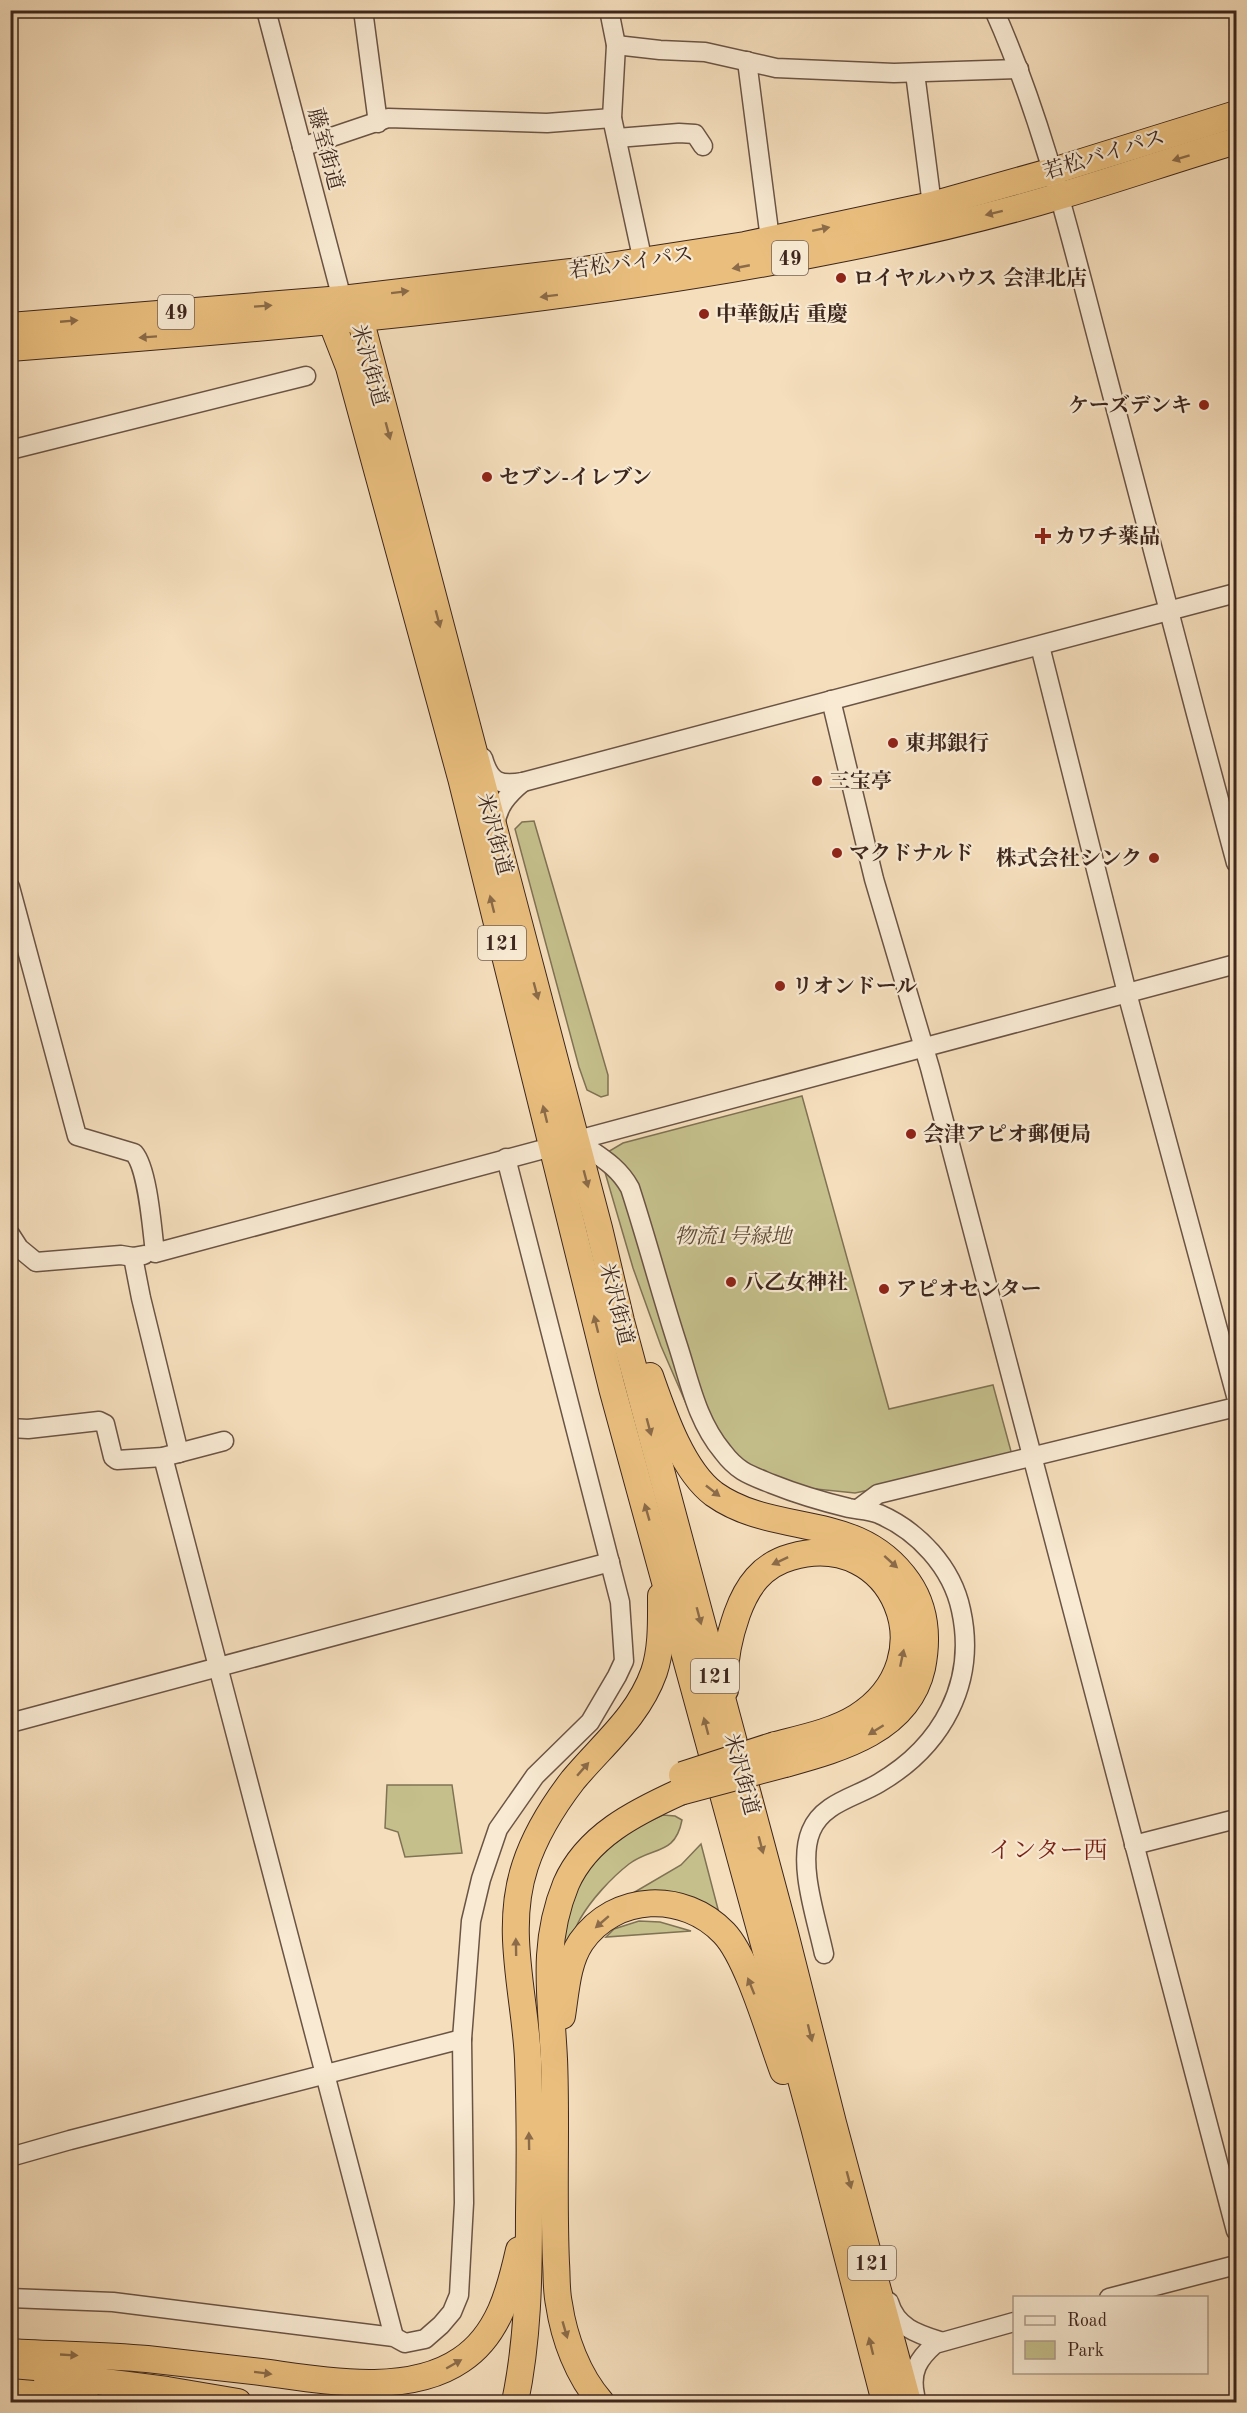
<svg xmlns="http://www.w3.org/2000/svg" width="1247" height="2413" viewBox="0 0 1247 2413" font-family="'Old Standard TT','Noto Serif JP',serif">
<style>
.green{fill:#c4bf8b;stroke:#807254;stroke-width:1.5}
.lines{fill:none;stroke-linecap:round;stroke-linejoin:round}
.minor-casing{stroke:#6b5445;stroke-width:21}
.highway-casing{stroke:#3d261d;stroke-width:28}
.minor{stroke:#f8ead3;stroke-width:18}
.highway{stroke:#eabf7e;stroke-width:26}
.highway-bridge-casing{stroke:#3d261d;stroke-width:28;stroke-linecap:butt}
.highway-bridge{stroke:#eabf7e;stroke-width:26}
.oneway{fill:#8b6b49}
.poi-dot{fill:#8f2418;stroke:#f8ead3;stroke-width:2}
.labels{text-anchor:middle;stroke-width:4.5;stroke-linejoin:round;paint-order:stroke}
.shield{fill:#f8ead3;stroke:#756154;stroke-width:1.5}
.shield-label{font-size:20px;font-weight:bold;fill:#3d261d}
.street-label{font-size:21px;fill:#3d261d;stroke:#f8ead3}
.poi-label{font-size:21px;font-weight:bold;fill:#3d261d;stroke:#f8ead3;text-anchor:start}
.park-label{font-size:21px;font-style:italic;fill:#5f4c38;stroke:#f8ead3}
.quarter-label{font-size:24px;fill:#7a1f14;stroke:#f8ead3}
</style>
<rect width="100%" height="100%" fill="#f5debc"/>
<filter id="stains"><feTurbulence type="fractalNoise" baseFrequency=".00333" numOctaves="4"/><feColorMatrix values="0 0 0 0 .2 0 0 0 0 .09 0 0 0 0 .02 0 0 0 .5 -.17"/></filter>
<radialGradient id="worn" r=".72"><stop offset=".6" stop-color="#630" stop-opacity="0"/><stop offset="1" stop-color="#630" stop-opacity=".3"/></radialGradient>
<g class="green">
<polygon points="534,821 608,1075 608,1095 601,1097 587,1090 579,1067 515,829 522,822"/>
<polygon points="802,1096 889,1409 993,1385 1012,1455 927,1478 855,1493 757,1483 726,1464 691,1415 661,1346 633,1268 602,1162 606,1153 623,1143"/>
<polygon points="387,1785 452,1785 462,1853 405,1857 398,1832 385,1828"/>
<path d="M 663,1815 L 675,1816 L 682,1820 C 675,1856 653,1846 629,1864 C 611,1878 591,1900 580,1919 C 571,1936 566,1953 554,1968 L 577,1876 L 612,1838 Z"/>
<polygon points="701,1844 719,1913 628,1896 681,1865"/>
<polygon points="639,1921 660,1922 691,1931 606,1937 614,1929"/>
</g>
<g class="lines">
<defs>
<g id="minor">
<polyline points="266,10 342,299"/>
<polyline points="363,10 378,123"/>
<polyline points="609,10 616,45 612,118 645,271"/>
<path d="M 994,10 C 1045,124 1072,244 1104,364 C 1148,531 1191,697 1236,863"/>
<polyline points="616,45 660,50 705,52 776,68 894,73 1019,69"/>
<polyline points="747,61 770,239"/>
<polyline points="915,73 932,205"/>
<polyline points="617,138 679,133 695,134 703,146"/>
<polyline points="302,147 388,118 547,123 612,118"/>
<polyline points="10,450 306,376"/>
<polyline points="1040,646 1127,993 1236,1396"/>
<polyline points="831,700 874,879 930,1068 1236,2231"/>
<path d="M 483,758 C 490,782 499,786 523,782 L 1236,593"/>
<path d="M 495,827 C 497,807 507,795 523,782"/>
<path d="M 10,887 L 77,1136 L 134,1153 C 148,1169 152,1229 155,1253 L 1236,964"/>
<path d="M 575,1139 C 596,1155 617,1164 630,1188 C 647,1240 661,1294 678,1346 C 690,1383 697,1421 723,1452 C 738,1472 750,1475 772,1484 C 797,1494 824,1502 849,1508 C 859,1510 869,1510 879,1514 C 918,1531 952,1567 961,1610 C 977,1683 942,1746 879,1783 C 856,1797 822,1803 811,1831 C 797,1864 817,1920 824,1954"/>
<polyline points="10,1234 19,1248 36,1262 121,1255 133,1257 144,1255"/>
<polyline points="133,1257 141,1298 179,1453"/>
<polyline points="10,1428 28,1429 99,1421 105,1424 113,1457 117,1460 163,1457 224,1441"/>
<polyline points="163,1457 394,2337"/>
<polyline points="858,1509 878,1494 1236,1407"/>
<polyline points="10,1723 610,1562"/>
<polyline points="1134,1845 1236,1819"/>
<polyline points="10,2157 70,2140 462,2039"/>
<polyline points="10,2298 113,2302 394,2337 405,2343 425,2339 441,2325 452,2312 459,2295 464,2203 462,2039 471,1921 481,1879 498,1829 535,1776 590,1722 617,1676 624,1661 620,1602 506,1158"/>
<polyline points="1109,2298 1236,2265"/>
<path d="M 889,2302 C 896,2327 917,2334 940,2341"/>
<path d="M 915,2395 C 910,2372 918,2359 935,2344 L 1014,2322"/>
</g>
<g id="highway">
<polyline points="342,299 360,318 599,1228 621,1321 785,1933 833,2123 908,2402"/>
<polyline points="342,299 331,321 349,367 461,778 612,1388 814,2127 885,2402"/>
<polyline points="10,326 342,299 571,272 745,245 932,205 1053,171 1236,114"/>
<path d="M 10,348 C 292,327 573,303 850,247 C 921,233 993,216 1063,195 C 1121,178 1178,158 1236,141"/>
<path d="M 650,1376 C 663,1413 682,1470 714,1494 C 776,1538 858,1510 908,1582 C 926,1608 928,1638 922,1668 C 908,1731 839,1749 785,1764"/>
<path d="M 725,1690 C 723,1664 729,1637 737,1614 C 747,1586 762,1565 791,1557 C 893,1527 949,1659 857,1717 C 833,1732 802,1738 775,1745"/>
<path d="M 562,2016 C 566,1991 567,1963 581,1942 C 615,1893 684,1891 724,1933 C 748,1958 770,2036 783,2071"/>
<path d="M 10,2352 C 56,2355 102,2355 147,2359 C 185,2363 223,2368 261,2372 C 322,2380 407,2397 461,2360 C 499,2335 510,2290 519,2250"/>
<polyline points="10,2370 167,2390 238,2402"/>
<polyline points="33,2394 87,2402"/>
<path d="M 515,2402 C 528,2340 529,2277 529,2213 C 530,2162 530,2111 528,2059 C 525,1995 504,1930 525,1866 C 535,1835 553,1806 573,1780 C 603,1744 638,1717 654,1672 C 662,1648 661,1621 661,1596"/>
<path d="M 601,2402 C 578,2376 564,2338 559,2304 C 556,2290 557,2276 556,2263 C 554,2217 555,2172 555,2127 C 555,2104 555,2081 554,2059 C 551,1996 541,1945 566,1884 C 587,1836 636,1812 680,1792"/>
</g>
</defs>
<use href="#minor" class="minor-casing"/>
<use href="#highway" class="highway-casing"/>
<use href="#minor" class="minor"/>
<use href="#highway" class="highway"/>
<defs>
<g id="highway-bridge">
<polyline points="682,1775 775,1745"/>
<polyline points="680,1792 785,1764"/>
<polyline points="10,2392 33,2394"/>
</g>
</defs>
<use href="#highway-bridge" class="highway-bridge-casing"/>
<use href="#highway-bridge" class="highway-bridge"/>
</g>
<defs><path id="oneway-solid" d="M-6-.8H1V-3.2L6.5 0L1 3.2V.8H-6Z" transform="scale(1.5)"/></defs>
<g class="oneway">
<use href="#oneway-solid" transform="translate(1181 158) rotate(163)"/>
<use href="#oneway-solid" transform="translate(994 213) rotate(166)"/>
<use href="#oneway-solid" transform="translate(821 229) rotate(-12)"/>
<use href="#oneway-solid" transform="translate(741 267) rotate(169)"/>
<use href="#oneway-solid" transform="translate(400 292) rotate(-7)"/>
<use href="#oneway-solid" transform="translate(549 296) rotate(173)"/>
<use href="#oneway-solid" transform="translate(263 306) rotate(-4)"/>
<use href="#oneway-solid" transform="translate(69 321) rotate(-5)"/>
<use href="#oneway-solid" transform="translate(148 337) rotate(176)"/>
<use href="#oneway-solid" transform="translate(388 431) rotate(75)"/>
<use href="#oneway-solid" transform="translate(438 619) rotate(75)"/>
<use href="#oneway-solid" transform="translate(492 904) rotate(-104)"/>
<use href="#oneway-solid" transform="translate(536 991) rotate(75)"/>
<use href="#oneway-solid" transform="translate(545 1114) rotate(-104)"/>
<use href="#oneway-solid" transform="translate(586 1179) rotate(75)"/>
<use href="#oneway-solid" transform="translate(596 1324) rotate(-104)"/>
<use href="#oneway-solid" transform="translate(649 1427) rotate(75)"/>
<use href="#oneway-solid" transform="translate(713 1491) rotate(38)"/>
<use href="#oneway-solid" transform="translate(647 1512) rotate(-106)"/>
<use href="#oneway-solid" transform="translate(780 1561) rotate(155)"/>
<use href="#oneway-solid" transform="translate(891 1562) rotate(42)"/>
<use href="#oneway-solid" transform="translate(699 1616) rotate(75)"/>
<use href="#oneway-solid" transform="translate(902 1658) rotate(-78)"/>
<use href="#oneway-solid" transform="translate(706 1726) rotate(-105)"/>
<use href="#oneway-solid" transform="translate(876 1730) rotate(148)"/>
<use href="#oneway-solid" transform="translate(583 1769) rotate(-49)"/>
<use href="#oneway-solid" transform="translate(761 1845) rotate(75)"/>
<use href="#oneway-solid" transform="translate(602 1922) rotate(139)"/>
<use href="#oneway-solid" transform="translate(516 1947) rotate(-91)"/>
<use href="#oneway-solid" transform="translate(751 1986) rotate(-112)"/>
<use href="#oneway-solid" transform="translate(810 2033) rotate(76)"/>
<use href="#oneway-solid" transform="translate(529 2141) rotate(-91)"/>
<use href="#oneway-solid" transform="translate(849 2180) rotate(75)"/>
<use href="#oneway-solid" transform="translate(565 2330) rotate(74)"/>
<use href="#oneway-solid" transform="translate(871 2346) rotate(-104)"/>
<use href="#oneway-solid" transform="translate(69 2355) rotate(3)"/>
<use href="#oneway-solid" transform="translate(454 2364) rotate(-30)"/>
<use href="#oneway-solid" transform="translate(263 2373) rotate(7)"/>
</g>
<g class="poi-dot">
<circle cx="841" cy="278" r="6"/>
<circle cx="704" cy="314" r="6"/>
<circle cx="1204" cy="405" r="6"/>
<circle cx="487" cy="477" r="6"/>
<path d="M1040 527h6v6h6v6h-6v6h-6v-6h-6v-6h6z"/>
<circle cx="893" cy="743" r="6"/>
<circle cx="817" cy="781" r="6"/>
<circle cx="837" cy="853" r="6"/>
<circle cx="1154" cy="858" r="6"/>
<circle cx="780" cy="986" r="6"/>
<circle cx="911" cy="1134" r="6"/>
<circle cx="731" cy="1282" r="6"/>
<circle cx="884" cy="1289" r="6"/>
</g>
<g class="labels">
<g class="shield">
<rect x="772" y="241" width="36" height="34" rx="4.5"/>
<rect x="158" y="295" width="36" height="34" rx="4.5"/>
<rect x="478" y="926" width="48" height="34" rx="4.5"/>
<rect x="691" y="1659" width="48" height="34" rx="4.5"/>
<rect x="848" y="2246" width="48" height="34" rx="4.5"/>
</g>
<g class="shield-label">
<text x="790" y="265">49</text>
<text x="176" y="319">49</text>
<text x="502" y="950">121</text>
<text x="715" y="1683">121</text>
<text x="872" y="2270">121</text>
</g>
<g class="street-label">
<text transform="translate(326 149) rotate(75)" y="7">藤室街道</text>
<text transform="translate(1104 154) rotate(-17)" y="7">若松バイパス</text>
<text transform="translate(631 262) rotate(-8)" y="7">若松バイパス</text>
<text transform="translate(370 365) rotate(74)" y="7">米沢街道</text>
<text transform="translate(495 834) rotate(75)" y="7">米沢街道</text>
<text transform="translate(617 1304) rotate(76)" y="7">米沢街道</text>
<text transform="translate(742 1774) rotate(75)" y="7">米沢街道</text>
</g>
<g class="poi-label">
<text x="853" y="285">ロイヤルハウス 会津北店</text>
<text x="716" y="321">中華飯店 重慶</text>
<text x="1192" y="412" text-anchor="end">ケーズデンキ</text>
<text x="499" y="484">セブン-イレブン</text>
<text x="1055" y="543">カワチ薬品</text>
<text x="905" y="750">東邦銀行</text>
<text x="829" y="788">三宝亭</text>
<text x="849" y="860">マクドナルド</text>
<text x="1142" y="865" text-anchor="end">株式会社シンク</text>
<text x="792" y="993">リオンドール</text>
<text x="923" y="1141">会津アピオ郵便局</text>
<text x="743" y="1289">八乙女神社</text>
<text x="896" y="1296">アピオセンター</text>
</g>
<g class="park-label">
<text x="733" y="1243">物流1号緑地</text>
</g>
<g class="quarter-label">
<text x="1048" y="1858">インター西</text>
</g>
</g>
<rect width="1247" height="2413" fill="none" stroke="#f5debc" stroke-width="36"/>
<rect x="12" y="12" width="1223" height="2389" fill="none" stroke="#3d261d" stroke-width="3"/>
<rect x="18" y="18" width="1211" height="2377" fill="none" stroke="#3d261d" stroke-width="1.5"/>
<rect x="1013" y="2296" width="195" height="78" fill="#f8ead3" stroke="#ad9c8a" stroke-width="1.5"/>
<rect x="1025" y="2316" width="30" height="9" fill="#f8ead3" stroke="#ad9c8a" stroke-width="1.5"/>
<text x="1067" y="2326" font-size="18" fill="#3d261d">Road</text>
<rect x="1025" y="2341" width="30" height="18" fill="#c4bf8b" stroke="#ad9c8a" stroke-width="1.5"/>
<text x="1067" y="2356" font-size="18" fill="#3d261d">Park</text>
<rect width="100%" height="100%" filter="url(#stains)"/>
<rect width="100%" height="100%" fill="url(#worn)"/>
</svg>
